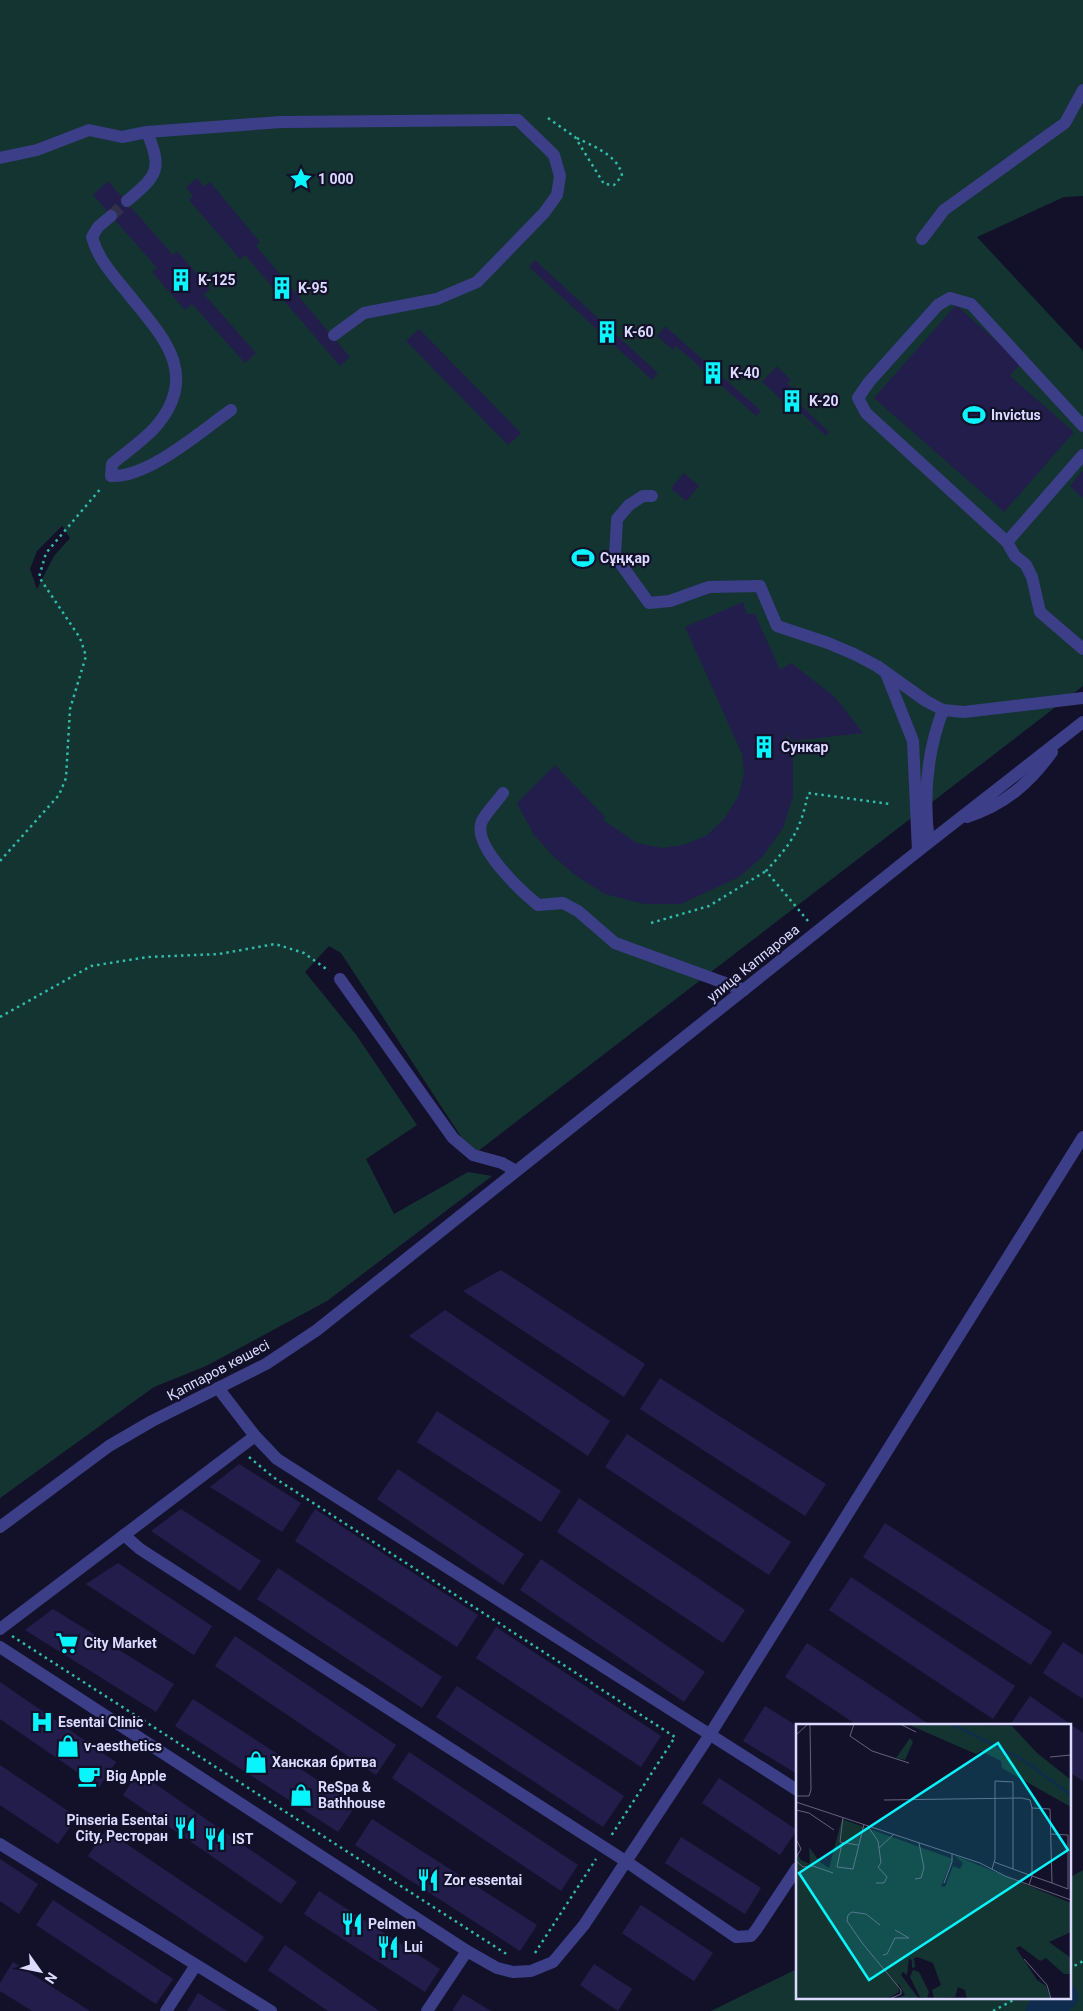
<svg xmlns="http://www.w3.org/2000/svg" width="1083" height="2011" viewBox="0 0 1083 2011" font-family="Roboto,sans-serif">
<style>
.green{fill:#143431;fill-rule:evenodd}
.lines{fill:none;stroke-linecap:round;stroke-linejoin:round}
.river{stroke:#0f2c4f;stroke-width:28}
.building{fill:#231d4b}
.minor-tunnel{stroke:#312f4a;stroke-width:12;stroke-dasharray:12 6;stroke-linecap:butt}
.path{stroke:#31bbaa;stroke-width:2.5;stroke-dasharray:2.5 4;stroke-linecap:butt}
.minor{stroke:#3c3f88;stroke-width:12}
.labels{text-anchor:middle;stroke-width:4.5;stroke-linejoin:round;paint-order:stroke}
.poi-label{font-size:14px;font-weight:bold;fill:#dcdaff;stroke:#13112a;text-anchor:start}
.street-label{font-size:14px;fill:#dcdaff;stroke:#13112a}
.inset-river{fill:none;stroke:#0f2c4f;stroke-width:2.5}
.inset-road{fill:none;stroke:#63617f;stroke-width:1}
.view{fill:#08f5fd;fill-opacity:0.15;stroke:#08f5fd;stroke-width:2.5}
.inset-edge{fill:none;stroke:#dcdaff;stroke-width:2.5}
</style>
<rect width="100%" height="100%" fill="#13112a"/>
<g class="green">
<path d="M 0,0 L 1083,0 L 1083,196 L 1064,197 L 977,237 L 1083,351 L 1083,686 L 473,1155 L 341,953 L 329,946 L 305,972 L 357,1036 L 417,1125 L 366,1159 L 394,1214 L 468,1172 L 492,1176 L 327,1301 L 206,1366 L 154,1387 L 0,1498 ZM 62,526 L 70,538 L 54,556 L 37,589 L 30,569 L 37,551 Z"/>
<polygon points="1083,1870 1083,2011 711,2011 797,1969 797,1997 1069,1997 1069,1878"/>
</g>
<g class="lines">
<polyline class="river" points="1040,2011 1064,1997"/>
</g>
<g class="building">
<polygon points="197,178 204,187 210,182 260,242 256,246 350,357 340,366 245,255 240,259 189,200 193,196 186,187"/>
<polygon points="108,181 173,255 177,251 210,289 204,294 256,353 245,363 192,304 185,310 152,272 157,268 93,195"/>
<polygon points="535,260 658,373 652,380 529,267"/>
<polygon points="956,305 1021,363 1010,376 1074,432 1004,512 874,398"/>
<polygon points="665,326 761,411 756,416 676,346 673,350 657,336"/>
<polygon points="419,329 521,433 508,445 406,341"/>
<polygon points="777,366 791,380 787,383 800,395 795,400 829,432 826,436 786,398 783,401 762,382"/>
<polygon points="1083,470 1083,498 1070,486"/>
<polygon points="684,473 699,486 686,501 671,488"/>
<polygon points="743,602 747,614 755,614 780,670 791,663 835,697 863,733 792,741 786,732 793,761 793,796 783,828 763,856 739,877 681,904 644,904 605,894 575,875 553,856 534,835 517,803 555,765 605,817 603,820 637,843 662,848 683,845 706,836 725,818 739,795 744,773 742,754 685,627"/>
<polygon points="501,1270 645,1364 624,1397 463,1291"/>
<polygon points="445,1310 610,1421 588,1456 409,1336"/>
<polygon points="660,1378 826,1484 805,1516 640,1409"/>
<polygon points="437,1411 561,1491 541,1522 417,1442"/>
<polygon points="627,1434 791,1542 769,1575 605,1467"/>
<polygon points="239,1464 301,1503 282,1532 210,1487"/>
<polygon points="398,1469 524,1554 503,1585 377,1499"/>
<polygon points="579,1498 745,1610 723,1643 557,1532"/>
<polygon points="181,1509 261,1561 240,1591 151,1531"/>
<polygon points="315,1509 478,1615 457,1647 295,1541"/>
<polygon points="885,1523 1052,1632 1031,1665 863,1557"/>
<polygon points="541,1559 705,1672 684,1702 520,1590"/>
<polygon points="118,1563 212,1626 194,1655 86,1584"/>
<polygon points="278,1568 442,1677 422,1708 257,1599"/>
<polygon points="851,1577 1015,1686 993,1719 829,1610"/>
<polygon points="53,1609 174,1684 156,1712 25,1630"/>
<polygon points="496,1627 661,1736 641,1767 476,1658"/>
<polygon points="235,1636 396,1745 376,1775 215,1666"/>
<polygon points="1063,1642 1083,1655 1083,1699 1043,1673"/>
<polygon points="807,1643 930,1725 857,1725 785,1677"/>
<polygon points="0,1682 116,1762 99,1787 0,1719"/>
<polygon points="457,1686 624,1796 603,1827 436,1717"/>
<polygon points="1030,1696 1083,1733 1083,1781 1069,1772 1069,1725 1010,1725"/>
<polygon points="193,1699 356,1805 338,1832 175,1726"/>
<polygon points="765,1706 797,1726 797,1774 743,1741"/>
<polygon points="409,1752 578,1865 561,1891 392,1778"/>
<polygon points="0,1765 77,1817 58,1844 0,1805"/>
<polygon points="138,1772 297,1882 281,1904 123,1795"/>
<polygon points="719,1778 797,1830 780,1855 702,1803"/>
<polygon points="372,1819 537,1925 520,1951 355,1845"/>
<polygon points="106,1830 264,1937 246,1963 88,1856"/>
<polygon points="681,1837 761,1888 745,1914 665,1863"/>
<polygon points="0,1859 38,1884 19,1914 0,1901"/>
<polygon points="319,1891 440,1969 425,1992 304,1914"/>
<polygon points="53,1900 173,1979 156,2004 36,1925"/>
<polygon points="641,1905 713,1953 694,1981 622,1933"/>
<polygon points="285,1945 379,2011 328,2011 268,1970"/>
<polygon points="13,1962 90,2011 32,2011 0,1991 0,1983"/>
<polygon points="594,1964 632,1989 618,2011 580,1985"/>
<polygon points="198,1993 227,2011 187,2011"/>
<polygon points="463,1994 491,2011 452,2011"/>
</g>
<g class="lines">
<polyline class="minor-tunnel" points="111,216 127,201"/>
<g class="path">
<path d="M 548,118 L 575,137 L 604,184 L 614,185 L 622,176 C 619,155 592,146 575,137"/>
<polyline points="0,861 59,795 66,778 70,709 86,656 80,638 39,577 46,553 102,487"/>
<path d="M 808,921 L 766,871 C 791,844 801,830 808,793 L 890,804"/>
<polyline points="651,923 709,906 766,871"/>
<polyline points="0,1017 91,966 148,957 219,954 275,944 304,953 329,971"/>
<polyline points="249,1457 273,1477 675,1737 611,1836"/>
<polyline points="12,1636 508,1955"/>
<polyline points="535,1953 596,1859"/>
<polyline points="1069,1969 1083,1961"/>
<polyline points="993,2011 1019,1997"/>
</g>
<g class="minor">
<polyline points="0,158 37,150 89,130 122,137 147,132 281,122 518,120 554,155 560,176 557,195 544,213 477,282 437,299 364,313 334,335"/>
<path d="M 127,201 C 157,175 163,171 147,132"/>
<path d="M 111,216 L 98,227 L 92,237 C 98,259 112,274 126,291 C 159,333 201,371 158,424 C 146,439 127,451 112,464 L 111,476 C 148,478 200,432 231,410"/>
<polyline points="922,239 944,210 1065,123 1083,90"/>
<polyline points="1083,426 971,304 950,298 938,305 869,382 858,398 866,413 1007,542 1015,556 1026,565 1032,577 1040,612 1083,649"/>
<polyline points="652,496 643,496 629,505 617,519 615,556 649,603 670,601 709,587 760,586 777,626 828,643 854,654 877,666 926,701 943,710 964,712 1083,698"/>
<polyline points="1007,542 1083,455"/>
<polyline points="886,673 913,741 918,851"/>
<path d="M 503,793 C 497,802 487,811 482,821 C 471,845 521,891 538,905 L 563,903 L 578,911 L 615,943 L 744,990"/>
<path d="M 967,817 C 1004,805 1029,784 1052,752"/>
<path d="M 929,842 C 923,797 927,752 943,710"/>
<polyline points="340,979 453,1138 473,1155 502,1163 516,1171"/>
<polyline points="218,1388 255,1436 277,1459 797,1790"/>
<polyline points="0,1527 109,1446 152,1421 266,1364 317,1330 918,851 1083,722"/>
<polyline points="124,1535 140,1549 627,1862 736,1937 751,1936 756,1930 797,1868"/>
<polyline points="0,1629 255,1436"/>
<polyline points="0,1647 467,1951 427,2011"/>
<polyline points="0,1844 271,2011"/>
<polyline points="467,1951 497,1968 513,1972 531,1971 553,1962 584,1925 709,1736 1083,1137"/>
<polyline points="166,2011 196,1965"/>
</g>
</g>
<defs>
<symbol id="sight-bare" viewBox="-9 -9 18 18"><path d="M0-6L1.8-2.2L6-1.7L2.9 1.2L3.7 5.4L0 3.3L-3.7 5.4L-2.9 1.2L-6-1.7L-1.8-2.2Z" fill="#08f5fd" stroke="#13112a" stroke-width="2.5" paint-order="stroke"/></symbol>
<symbol id="building-bare" viewBox="-9 -9 18 18"><path d="M-4-6H4V6H1V3H-1V6H-4ZM-2.5-4.3h1.7v1.8h-1.7ZM.8-4.3h1.7v1.8H.8ZM-2.5-1h1.7V.8h-1.7ZM.8-1h1.7V.8H.8Z" fill="#08f5fd" stroke="#13112a" stroke-width="2.5" paint-order="stroke"/></symbol>
<symbol id="stadium-bare" viewBox="-9 -9 18 18"><path d="M0-5a6.5 5 0 1 0 0 10a6.5 5 0 1 0 0-10ZM-3.5-1.8h7v3.6h-7Z" fill="#08f5fd" stroke="#13112a" stroke-width="2.5" paint-order="stroke"/></symbol>
<symbol id="supermarket-bare" viewBox="-9 -9 18 18"><path d="M-6-5.5h2.5l.6 2H6L4.5 2H-2.5L-4.4-4H-6ZM-1.5 3.2a1.3 1.3 0 1 0 .1 0ZM3 3.2a1.3 1.3 0 1 0 .1 0Z" fill="#08f5fd" stroke="#13112a" stroke-width="2.5" paint-order="stroke"/></symbol>
<symbol id="hospital-bare" viewBox="-9 -9 18 18"><path d="M-5-5h3v3.5h4V-5h3V5h-3V1.5h-4V5h-3Z" fill="#08f5fd" stroke="#13112a" stroke-width="2.5" paint-order="stroke"/></symbol>
<symbol id="shop-bare" viewBox="-9 -9 18 18"><path d="M-5-2.5h2.3a2.7 3.5 0 0 1 5.4 0H5L5.5 6h-11ZM-1.5-2.5h3a1.5 2.3 0 0 0-3 0Z" fill="#08f5fd" stroke="#13112a" stroke-width="2.5" paint-order="stroke"/></symbol>
<symbol id="cafe-bare" viewBox="-9 -9 18 18"><path d="M-5.5-4.5H6V0H3Q3 3.5 0 3.5H-2.5Q-5.5 3.5-5.5 0ZM3-3.2v2h1.7v-2ZM-6 4.5H4V6H-6Z" fill="#08f5fd" stroke="#13112a" stroke-width="2.5" paint-order="stroke"/></symbol>
<symbol id="restaurant-bare" viewBox="-9 -9 18 18"><path d="M-5-6h1v4h1v-4h1v4h1v-4h1v5L-1.5 .5V6h-2V.5L-5-1ZM5-6V6H3V1.5H1.5Q1.5-4 5-6Z" fill="#08f5fd" stroke="#13112a" stroke-width="2.5" paint-order="stroke"/></symbol>
</defs>
<g fill-rule="evenodd">
<use href="#sight-bare" x="285" y="163" width="32" height="32"/>
<use href="#building-bare" x="165" y="264" width="32" height="32"/>
<use href="#building-bare" x="266" y="272" width="32" height="32"/>
<use href="#building-bare" x="591" y="316" width="32" height="32"/>
<use href="#building-bare" x="697" y="357" width="32" height="32"/>
<use href="#building-bare" x="776" y="385" width="32" height="32"/>
<use href="#stadium-bare" x="958" y="399" width="32" height="32"/>
<use href="#stadium-bare" x="567" y="542" width="32" height="32"/>
<use href="#building-bare" x="748" y="731" width="32" height="32"/>
<use href="#supermarket-bare" x="51" y="1627" width="32" height="32"/>
<use href="#hospital-bare" x="26" y="1706" width="32" height="32"/>
<use href="#shop-bare" x="52" y="1730" width="32" height="32"/>
<use href="#shop-bare" x="240" y="1746" width="32" height="32"/>
<use href="#cafe-bare" x="73" y="1760" width="32" height="32"/>
<use href="#shop-bare" x="285" y="1779" width="32" height="32"/>
<use href="#restaurant-bare" x="169" y="1812" width="32" height="32"/>
<use href="#restaurant-bare" x="199" y="1823" width="32" height="32"/>
<use href="#restaurant-bare" x="412" y="1864" width="32" height="32"/>
<use href="#restaurant-bare" x="336" y="1908" width="32" height="32"/>
<use href="#restaurant-bare" x="372" y="1931" width="32" height="32"/>
</g>
<g class="labels">
<g class="poi-label">
<text x="318" y="184">1 000</text>
<text x="198" y="285">K-125</text>
<text x="298" y="293">K-95</text>
<text x="624" y="337">K-60</text>
<text x="730" y="378">K-40</text>
<text x="809" y="406">K-20</text>
<text x="991" y="420">Invictus</text>
<text x="600" y="563">Сұңқар</text>
<text x="781" y="752">Сункар</text>
<text x="84" y="1648">City Market</text>
<text x="58" y="1727">Esentai Clinic</text>
<text x="84" y="1751">v-aesthetics</text>
<text x="272" y="1767">Ханская бритва</text>
<text x="106" y="1781">Big Apple</text>
<text x="318" y="1792">ReSpa &amp;<tspan x="318" dy="16">Bathhouse</tspan></text>
<text x="168" y="1825" text-anchor="end">Pinseria Esentai<tspan x="168" dy="16">City, Ресторан</tspan></text>
<text x="232" y="1844">IST</text>
<text x="444" y="1885">Zor essentai</text>
<text x="368" y="1929">Pelmen</text>
<text x="404" y="1952">Lui</text>
</g>
<g class="street-label">
<text transform="translate(753 963) rotate(-39)" y="5">улица Каппарова</text>
<text transform="translate(218 1370) rotate(-28)" y="5">Қаппаров көшесі</text>
</g>
</g>
<g transform="translate(796 1724)">
<rect width="275" height="275" fill="#13112a"/>
<path d="M 111,0 L 216,2 L 241,29 L 275,56 L 275,83 L 206,44 L 205,37 L 185,27 L 180,30 ZM 114,14 L 117,18 L 109,36 L 100,34 ZM 46,95 L 157,135 L 145,162 L 149,163 L 157,142 L 164,145 L 167,139 L 158,131 L 275,179 L 275,208 L 253,218 L 275,234 L 275,250 L 268,250 L 250,234 L 244,237 L 224,222 L 220,224 L 222,227 L 241,256 L 250,262 L 255,275 L 171,275 L 169,266 L 162,263 L 159,273 L 138,274 L 136,266 L 145,261 L 137,239 L 121,233 L 118,234 L 119,243 L 116,244 L 116,237 L 113,234 L 111,251 L 107,248 L 105,251 L 123,275 L 99,275 L 109,271 L 102,259 L 103,268 L 91,275 L 0,275 L 0,128 L 5,136 L 14,140 L 13,123 L 24,138 L 33,144 ZM 117,246 L 123,248 L 133,268 L 131,274 L 124,273 L 114,253 Z" fill="#143431"/>
<path class="inset-river" d="M 156,0 L 227,36 L 275,71"/>
<path class="inset-road" d="M 58,0 L 54,12 L 76,27 L 113,39M 104,0 L 120,8M 0,11 L 12,0M 254,33 L 275,31M 0,72 L 13,72 L 15,66 L 14,0M 88,76 L 226,74 L 234,76 L 236,84M 0,78 L 184,139 L 209,152 L 275,176M 0,86 L 13,89 L 38,106M 47,93 L 44,118 L 62,121M 71,101 L 82,117 L 85,139 L 82,143 L 91,153 L 88,159 L 80,159M 255,110 L 272,111 L 272,165 L 256,159M 0,115 L 5,125 L 0,134M 46,119 L 41,143 L 57,145 L 68,100M 83,124 L 98,110M 0,137 L 7,143 L 17,142 L 37,149M 198,138 L 236,152 L 256,159 L 254,85 L 236,84 L 236,152 L 233,161M 196,145 L 199,135 L 199,57 L 217,58 L 217,145M 119,155 L 125,154 L 128,144 L 123,119M 148,159 L 156,138 L 156,129M 84,201 L 70,190 L 56,188 L 52,191 L 51,197 L 67,220 L 105,266 L 105,270 L 93,275M 87,231 L 91,230 L 99,214 L 113,214 L 99,206M 228,235 L 251,261 L 255,275"/>
<path class="view" d="M 202,19 L 272,126 L 73,256 L 3,149 Z"/>
<rect width="275" height="275" class="inset-edge"/>
</g>
<g transform="translate(40 1971) rotate(123)" stroke="#13112a" stroke-width="4" paint-order="stroke">
<path d="M0-4L9 19L0 12L-9 19Z" fill="#dcdaff"/>
<text y="-8" font-size="14" font-weight="bold" text-anchor="middle" fill="#dcdaff">N</text>
</g>
</svg>
